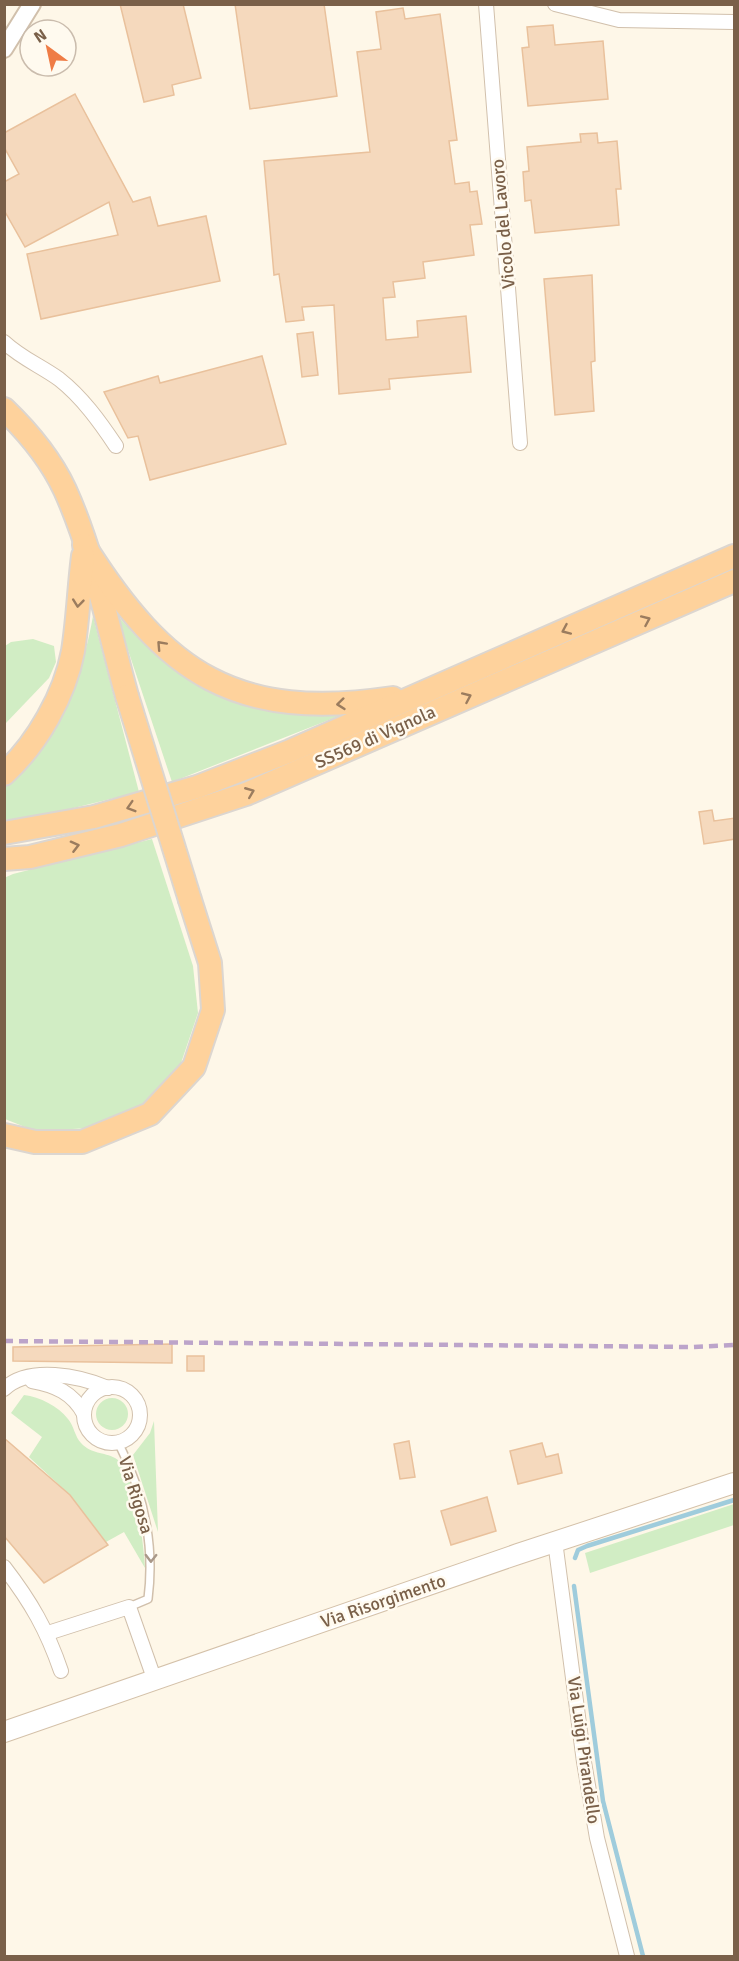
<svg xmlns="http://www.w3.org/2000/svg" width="739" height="1961" viewBox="0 0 739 1961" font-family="Signika,sans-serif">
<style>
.green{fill:#d1edc4}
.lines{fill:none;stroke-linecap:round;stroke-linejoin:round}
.stream{stroke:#9fccdc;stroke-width:4.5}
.building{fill:#f5d9bd;stroke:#e9c19c;stroke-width:1.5}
.service-casing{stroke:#d1c0ac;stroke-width:10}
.minor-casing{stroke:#d1c0ac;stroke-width:16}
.tertiary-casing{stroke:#d1c0ac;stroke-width:20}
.secondary-casing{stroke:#d4c1a9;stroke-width:22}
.trunk-casing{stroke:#dcd6d0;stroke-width:26}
.service{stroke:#fff;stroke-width:7}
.minor{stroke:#fff;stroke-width:14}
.tertiary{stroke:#fff;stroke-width:16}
.secondary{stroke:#fff;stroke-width:20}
.trunk{stroke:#fed29c;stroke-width:22}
.rail{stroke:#bca4ca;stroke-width:4.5;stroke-dasharray:9 6;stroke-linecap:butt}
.trunk-bridge-casing{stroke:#dcd6d0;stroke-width:26;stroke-linecap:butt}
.trunk-bridge{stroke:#fed29c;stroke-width:22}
.oneway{stroke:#9b7c5e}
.oneway2{stroke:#a99889}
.labels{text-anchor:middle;stroke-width:5;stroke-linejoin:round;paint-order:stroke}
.street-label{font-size:18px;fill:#7a6049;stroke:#fffaef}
</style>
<rect width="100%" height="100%" fill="#fef7e8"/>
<g class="green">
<polygon points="116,614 136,636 182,674 237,699 292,714 344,714 172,782"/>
<path d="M 93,616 L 139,792 L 45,815 L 5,820 L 4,786 C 14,778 24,770 32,761 C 67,722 84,666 93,616 Z"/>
<polygon points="33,639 54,646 56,662 49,678 5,724 5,646 11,642"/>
<polygon points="152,839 193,966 198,1013 181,1063 143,1105 91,1128 35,1131 5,1119 4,878 13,874"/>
<path d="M 24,1395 C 40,1397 58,1406 68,1419 C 74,1426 75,1437 81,1443 C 91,1454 104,1452 115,1458 C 135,1468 144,1547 145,1568 L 124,1532 L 106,1542 L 70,1495 L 29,1457 L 42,1437 L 11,1413 Z"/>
<circle cx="112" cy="1414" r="16"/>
<polygon points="154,1421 158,1532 133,1455 150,1433"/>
<polygon points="734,1504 734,1525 590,1573 585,1553"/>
</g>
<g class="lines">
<g class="stream">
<polyline points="575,1558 578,1550 587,1546 734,1500"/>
<polyline points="574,1586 603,1801 643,1956"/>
</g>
</g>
<g class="building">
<polygon points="120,4 183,4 201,78 172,85 174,95 144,102"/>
<polygon points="235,4 324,4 337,96 250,109"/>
<polygon points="403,8 405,19 440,14 457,140 449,141 455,184 469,182 470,192 477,191 482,224 470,225 474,255 423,262 425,278 393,282 395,297 383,298 386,340 418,337 417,321 466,316 471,372 389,379 390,389 339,394 334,305 302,307 304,320 286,322 279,274 274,275 264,161 370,152 357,52 381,49 376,12"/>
<polygon points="553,25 555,45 603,41 608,99 528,106 522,48 529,47 527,27"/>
<polygon points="75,94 133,202 150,197 158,226 206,216 220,281 41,319 27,254 118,235 109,202 25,247 4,210 4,182 19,174 4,147 4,133"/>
<polygon points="597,133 598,143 617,141 621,189 616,189 619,225 535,233 531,200 525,201 523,172 529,171 527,147 581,142 580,134"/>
<polygon points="592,275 595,361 591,362 594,411 555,415 544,279"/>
<polygon points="313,332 318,375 302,377 297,334"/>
<polygon points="262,356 286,444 150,480 138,436 128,438 104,392 158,376 160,383"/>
<polygon points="712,810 714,821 735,818 735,839 704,844 699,812"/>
<polygon points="172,1344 172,1363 13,1361 13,1347"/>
<rect x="187" y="1356" width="17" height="15"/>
<polygon points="4,1438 70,1495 108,1545 44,1583 4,1536"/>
<polygon points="409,1441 415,1477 400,1479 394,1444"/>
<polygon points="542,1443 546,1457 558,1454 562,1473 518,1484 510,1451"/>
<polygon points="487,1497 496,1531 451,1545 441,1511"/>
</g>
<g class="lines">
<defs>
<path id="service" d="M 118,1442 C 143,1491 155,1545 148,1599 L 129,1607"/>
<g id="minor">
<polyline points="486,4 520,443"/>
<polyline points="555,4 619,20 734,22"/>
<path d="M 4,342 C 21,358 41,366 59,379 C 82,397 100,422 116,446"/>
<path d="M 32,1381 C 55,1385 73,1393 84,1414"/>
<circle cx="112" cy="1415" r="28"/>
<path d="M 4,1389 C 29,1365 80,1376 108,1388"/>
<polyline points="555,1541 584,1762 597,1838 627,1956"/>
<path d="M 4,1567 C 31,1602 47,1630 61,1671"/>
<polyline points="48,1633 129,1607 155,1681"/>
</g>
<polyline id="tertiary" points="4,49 32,4"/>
<polyline id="secondary" points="4,1732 518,1554 734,1483"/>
<g id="trunk">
<path d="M 4,409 C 28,432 51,460 65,490 C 94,554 108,628 127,696"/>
<path d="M 84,545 C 166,675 236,721 393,698"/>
<path d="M 4,774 C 37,744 65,695 73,651 C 78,620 79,587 83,556"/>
<polyline points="4,833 94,817 197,787 290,751 734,556"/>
<polyline points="4,859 30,857 121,835 246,794 734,581"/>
<polyline points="4,1135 35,1142 82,1142 150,1114 194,1067 213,1010 210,963 190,900"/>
</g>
</defs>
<use href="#service" class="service-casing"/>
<use href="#minor" class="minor-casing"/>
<use href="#tertiary" class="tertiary-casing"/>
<use href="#secondary" class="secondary-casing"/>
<use href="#trunk" class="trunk-casing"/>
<use href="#service" class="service"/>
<use href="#minor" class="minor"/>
<use href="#tertiary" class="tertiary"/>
<use href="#secondary" class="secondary"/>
<use href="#trunk" class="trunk"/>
<polyline class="rail" points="4,1341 693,1347 734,1345"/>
<defs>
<polyline id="trunk-bridge" points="127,696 190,900"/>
</defs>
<use href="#trunk-bridge" class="trunk-bridge-casing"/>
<use href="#trunk-bridge" class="trunk-bridge"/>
</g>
<defs><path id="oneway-chevron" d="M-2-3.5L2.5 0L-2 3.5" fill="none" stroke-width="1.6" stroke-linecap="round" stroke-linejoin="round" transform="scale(1.5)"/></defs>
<g class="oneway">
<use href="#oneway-chevron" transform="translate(78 603) rotate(96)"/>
<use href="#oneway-chevron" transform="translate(646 620) rotate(-24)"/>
<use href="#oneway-chevron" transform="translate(566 630) rotate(156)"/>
<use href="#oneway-chevron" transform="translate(161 645) rotate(-133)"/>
<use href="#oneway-chevron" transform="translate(467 697) rotate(-24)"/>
<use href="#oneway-chevron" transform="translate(341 704) rotate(174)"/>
<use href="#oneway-chevron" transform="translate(250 792) rotate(-22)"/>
<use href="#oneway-chevron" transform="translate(131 807) rotate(163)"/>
<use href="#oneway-chevron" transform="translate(75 846) rotate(-14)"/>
</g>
<use class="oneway2" href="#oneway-chevron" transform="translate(151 1558) rotate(91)"/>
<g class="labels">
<g class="street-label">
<text transform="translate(503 224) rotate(-95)" y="6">Vicolo del Lavoro</text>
<text transform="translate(375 737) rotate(-24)" y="6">SS569 di Vignola</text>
<text transform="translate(136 1495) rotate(73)" y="6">Via Rigosa</text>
<text transform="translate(383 1601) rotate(-19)" y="6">Via Risorgimento</text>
<text transform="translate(584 1750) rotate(82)" y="6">Via Luigi Pirandello</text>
</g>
</g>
<rect width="739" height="1961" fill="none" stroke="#7a6049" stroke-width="12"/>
<g transform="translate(48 48) rotate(327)"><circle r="28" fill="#fffaef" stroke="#cabcad" stroke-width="1.5"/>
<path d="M0-4.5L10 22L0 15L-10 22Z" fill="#ef7c45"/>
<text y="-9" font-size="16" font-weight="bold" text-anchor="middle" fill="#7a6049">N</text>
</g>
</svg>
